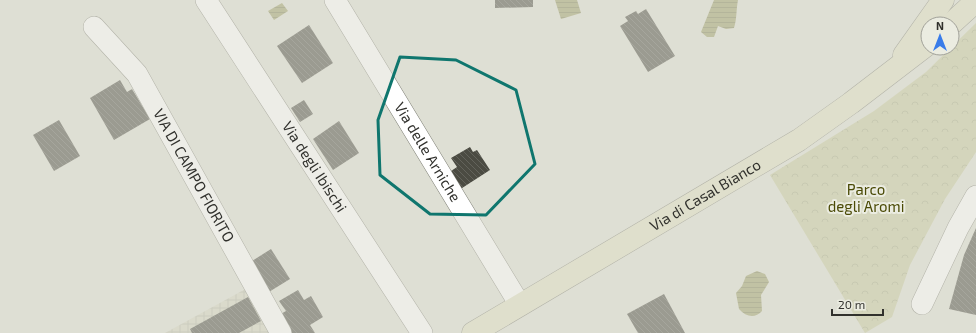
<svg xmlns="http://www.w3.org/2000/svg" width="976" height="333" viewBox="0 0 976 333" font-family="'Exo 2',sans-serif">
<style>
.industrial{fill:url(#industrial-grid)}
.park{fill:url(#park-crowns)}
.water{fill:url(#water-rules)}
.building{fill:url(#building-back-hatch)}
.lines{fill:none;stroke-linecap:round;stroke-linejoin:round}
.minor-casing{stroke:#7e7f75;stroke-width:22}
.secondary-casing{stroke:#7e7f75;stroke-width:23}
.minor{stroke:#fff;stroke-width:21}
.secondary{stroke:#e1e1c4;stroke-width:22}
.marked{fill:none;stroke:#0f766e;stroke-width:3;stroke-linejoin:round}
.labels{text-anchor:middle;stroke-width:4;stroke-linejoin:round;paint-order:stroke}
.street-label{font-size:15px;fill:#31312d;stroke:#ebece1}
.park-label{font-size:15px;fill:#4a4a05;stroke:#ebece1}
</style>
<defs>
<pattern id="industrial-grid" width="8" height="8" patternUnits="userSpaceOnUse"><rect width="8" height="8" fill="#d4d5c2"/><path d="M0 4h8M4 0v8" fill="none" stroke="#b6b7a7"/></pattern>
<pattern id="park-crowns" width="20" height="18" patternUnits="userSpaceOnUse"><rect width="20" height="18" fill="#c8cb9f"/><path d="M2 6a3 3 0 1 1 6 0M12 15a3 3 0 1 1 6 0" fill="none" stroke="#acaf89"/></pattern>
<pattern id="water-rules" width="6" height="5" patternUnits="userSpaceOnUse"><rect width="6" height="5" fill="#9ea06a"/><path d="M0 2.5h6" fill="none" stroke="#818358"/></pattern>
<pattern id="building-back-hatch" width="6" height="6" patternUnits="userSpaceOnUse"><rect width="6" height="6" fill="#4b4b42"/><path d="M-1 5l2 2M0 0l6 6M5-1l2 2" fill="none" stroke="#63635b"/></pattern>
</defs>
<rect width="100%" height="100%" fill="#dedfd4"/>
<polygon class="industrial" points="251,286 275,333 165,333"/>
<polygon class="park" points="976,23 976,152 945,199 910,265 892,317 865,333 770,175 874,111 926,72"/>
<g class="water">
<polygon points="555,0 577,0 581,13 561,19"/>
<path d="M 714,0 L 738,0 C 736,10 737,19 734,28 L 726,29 L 718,26 L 714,37 L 707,37 L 701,32 Z"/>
<polygon points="282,3 288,11 274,20 268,11"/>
<path d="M 757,271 L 765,274 L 769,282 L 761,295 L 762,311 C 755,319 746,317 739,309 L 736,293 L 742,286 L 746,276 Z"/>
</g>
<g class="building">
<polygon points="495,0 533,0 533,7 495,8"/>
<polygon points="646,9 675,56 648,72 620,26 628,21 625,17 636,11 638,14"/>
<polygon points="309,25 333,63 302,83 277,46"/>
<polygon points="120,80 127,92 132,89 150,119 114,140 90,98"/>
<polygon points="304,100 313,114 300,122 291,108"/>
<polygon points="59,120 80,156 54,171 33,135"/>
<polygon points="339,121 359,153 333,170 313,139"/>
<polygon points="470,147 473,152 477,150 490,170 459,190 448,173 457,167 451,158"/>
<polygon points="976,228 976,315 949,309 964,255"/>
<polygon points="271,249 290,279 264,295 252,261"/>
<polygon points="298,290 304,300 311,296 323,317 310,325 315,333 290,333 279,315 286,311 279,301"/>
<polygon points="664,294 685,333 638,333 627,314"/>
<polygon points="248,297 261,321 239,333 192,333 190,329"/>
</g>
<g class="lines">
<defs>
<g id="minor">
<path id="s1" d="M 206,0 L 422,333"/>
<path id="s2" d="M 335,0 L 520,305"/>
<path id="s3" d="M 94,27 L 137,74 L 281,333"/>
<polyline points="922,304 958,228 976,196"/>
</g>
<g id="secondary">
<polyline points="951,24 976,1"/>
<polyline points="904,55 943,0"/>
<path id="s4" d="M 473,333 L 799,140 L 851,103 L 928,44"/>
</g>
</defs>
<use href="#minor" class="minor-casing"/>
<use href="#secondary" class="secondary-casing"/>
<use href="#minor" class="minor"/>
<use href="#secondary" class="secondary"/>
</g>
<path d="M0 0H976V333H0ZM 400,57 L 456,60 L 516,90 L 535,164 L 486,215 L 430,214 L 380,175 L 378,120 Z" fill="#dedfd4" fill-opacity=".55" fill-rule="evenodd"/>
<path class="marked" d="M 400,57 L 456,60 L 516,90 L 535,164 L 486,215 L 430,214 L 380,175 L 378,120 Z"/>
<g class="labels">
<g class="street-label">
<text dy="5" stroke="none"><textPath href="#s2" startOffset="178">Via delle Arniche</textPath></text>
<text dy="5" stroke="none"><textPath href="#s1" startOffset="199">Via degli Ibischi</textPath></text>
<text dy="5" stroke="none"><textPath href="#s3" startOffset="180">VIA DI CAMPO FIORITO</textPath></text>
<text dy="5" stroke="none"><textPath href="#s4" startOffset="270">Via di Casal Bianco</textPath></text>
</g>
<g class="park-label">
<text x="866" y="195">Parco<tspan x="866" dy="17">degli Aromi</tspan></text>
</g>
</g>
<g transform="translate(940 36)"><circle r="19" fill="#ebece1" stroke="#a1a199"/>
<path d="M0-3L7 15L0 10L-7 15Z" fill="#387be9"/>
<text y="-6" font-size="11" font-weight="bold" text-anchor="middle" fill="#31312d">N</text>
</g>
<path d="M832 309v6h51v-6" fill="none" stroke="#31312d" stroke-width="2"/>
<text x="838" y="309" font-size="12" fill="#31312d" stroke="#ebece1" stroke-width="3" paint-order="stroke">20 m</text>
</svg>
